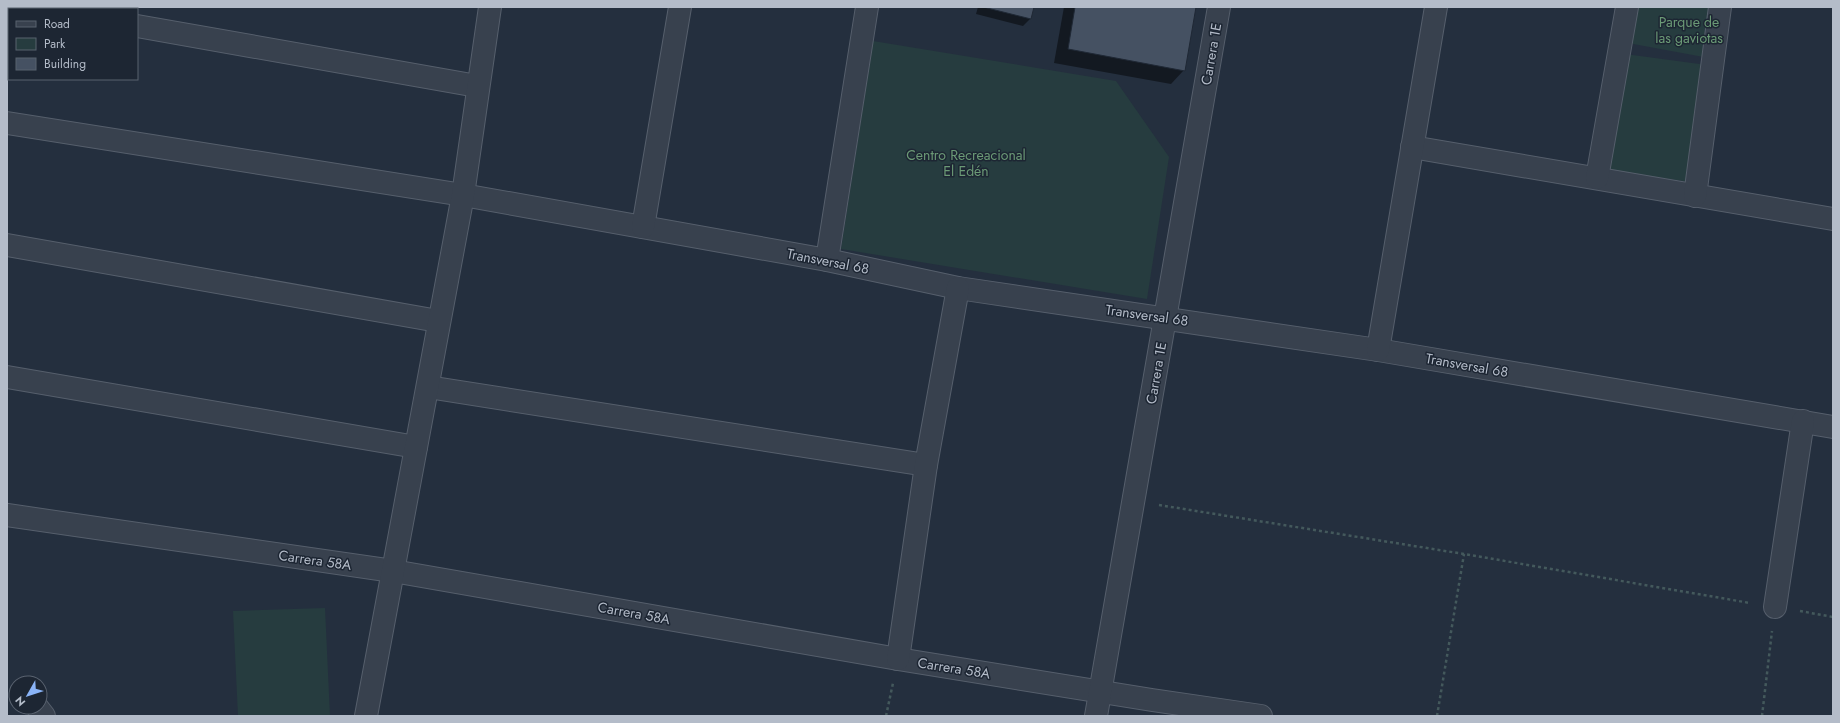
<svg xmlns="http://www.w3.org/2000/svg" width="1840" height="723" viewBox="0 0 1840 723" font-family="Jost,sans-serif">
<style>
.green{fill:#263c3f}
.shadow{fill:#0007}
.building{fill:#455162;stroke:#1f2835}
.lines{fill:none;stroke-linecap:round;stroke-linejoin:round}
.minor-casing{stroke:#565f6c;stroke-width:24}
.path{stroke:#44595c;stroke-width:2.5;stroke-dasharray:3 3;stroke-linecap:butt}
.minor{stroke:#38414e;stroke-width:22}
.labels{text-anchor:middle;stroke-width:3;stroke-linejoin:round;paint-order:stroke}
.park-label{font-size:14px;fill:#6b9a76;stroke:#1d2633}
.street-label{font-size:14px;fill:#b4bcc9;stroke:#1d2633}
</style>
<rect width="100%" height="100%" fill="#242f3e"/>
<g class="green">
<polygon points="1635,7 1718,7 1709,58 1628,43"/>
<polygon points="873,41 1116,81 1169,157 1147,299 841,249"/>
<polygon points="1625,54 1707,65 1690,182 1604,170"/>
<polygon points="325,608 330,716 238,716 233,611"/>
</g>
<g class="shadow">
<polygon points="978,7 1033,7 1030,19 1023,26 976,14"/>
<polygon points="1064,7 1195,7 1184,70 1171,84 1054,63"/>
</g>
<g class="building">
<polygon points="983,7 1034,7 1031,19"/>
<polygon points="1075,7 1196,7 1185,71 1068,49"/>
</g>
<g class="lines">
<defs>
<g id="minor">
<polyline points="24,7 36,9"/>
<polyline points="137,26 477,86"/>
<polyline points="7,123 463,195 827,260 958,288 1378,350 1833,427"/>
<polyline points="1412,147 1833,219"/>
<polyline points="1597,178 1627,7"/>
<polyline points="1695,196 1720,7"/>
<polyline points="643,227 680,7"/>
<polyline points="7,245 438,321"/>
<polyline points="827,260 867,7"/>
<polyline points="1378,350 1436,7"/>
<polyline points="7,377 416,447"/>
<polyline points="428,387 926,465"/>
<polyline points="7,515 393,571 898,659 1152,700 1261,716"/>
<polyline points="1775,607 1803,421"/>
<polyline points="898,659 926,465 958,288"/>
<polyline points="37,707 44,716"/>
<polyline points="366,716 463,195 490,7"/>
<polyline points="1096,716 1219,7"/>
</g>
</defs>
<use href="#minor" class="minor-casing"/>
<g class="path">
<polyline points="1159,505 1464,554 1750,603"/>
<polyline points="1800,611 1833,617"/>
<polyline points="886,716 893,683"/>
<polyline points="1437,716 1464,554"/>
<polyline points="1762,716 1772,631"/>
</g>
<use href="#minor" class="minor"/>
</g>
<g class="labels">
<g class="park-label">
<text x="1689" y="27">Parque de<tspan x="1689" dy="16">las gaviotas</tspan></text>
<text x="966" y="160">Centro Recreacional<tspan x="966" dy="16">El Edén</tspan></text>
</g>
<g class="street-label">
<text transform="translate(1211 54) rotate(-80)" y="5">Carrera 1E</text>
<text transform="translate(828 261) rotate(11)" y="5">Transversal 68</text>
<text transform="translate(1147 315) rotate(8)" y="5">Transversal 68</text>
<text transform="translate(1467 365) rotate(10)" y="5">Transversal 68</text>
<text transform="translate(1156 373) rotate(-80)" y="5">Carrera 1E</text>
<text transform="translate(315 560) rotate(8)" y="5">Carrera 58A</text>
<text transform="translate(634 613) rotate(10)" y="5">Carrera 58A</text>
<text transform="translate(954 668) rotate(9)" y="5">Carrera 58A</text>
</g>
</g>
<rect width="1840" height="723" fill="none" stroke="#b4bcc9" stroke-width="16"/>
<rect x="8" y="8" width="130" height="72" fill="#1d2633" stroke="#59626f"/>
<rect x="16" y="21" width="20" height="6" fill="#38414e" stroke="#59626f"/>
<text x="44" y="28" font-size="12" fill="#b4bcc9">Road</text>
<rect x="16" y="38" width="20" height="12" fill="#263c3f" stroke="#59626f"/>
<text x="44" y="48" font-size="12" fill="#b4bcc9">Park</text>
<rect x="16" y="58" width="20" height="12" fill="#455162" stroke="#59626f"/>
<text x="44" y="68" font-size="12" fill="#b4bcc9">Building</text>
<g transform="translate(28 695) rotate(231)"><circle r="19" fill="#1d2633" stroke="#59626f"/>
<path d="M0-3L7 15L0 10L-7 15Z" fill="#8ab4f8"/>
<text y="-6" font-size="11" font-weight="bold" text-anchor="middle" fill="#b4bcc9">N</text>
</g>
</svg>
